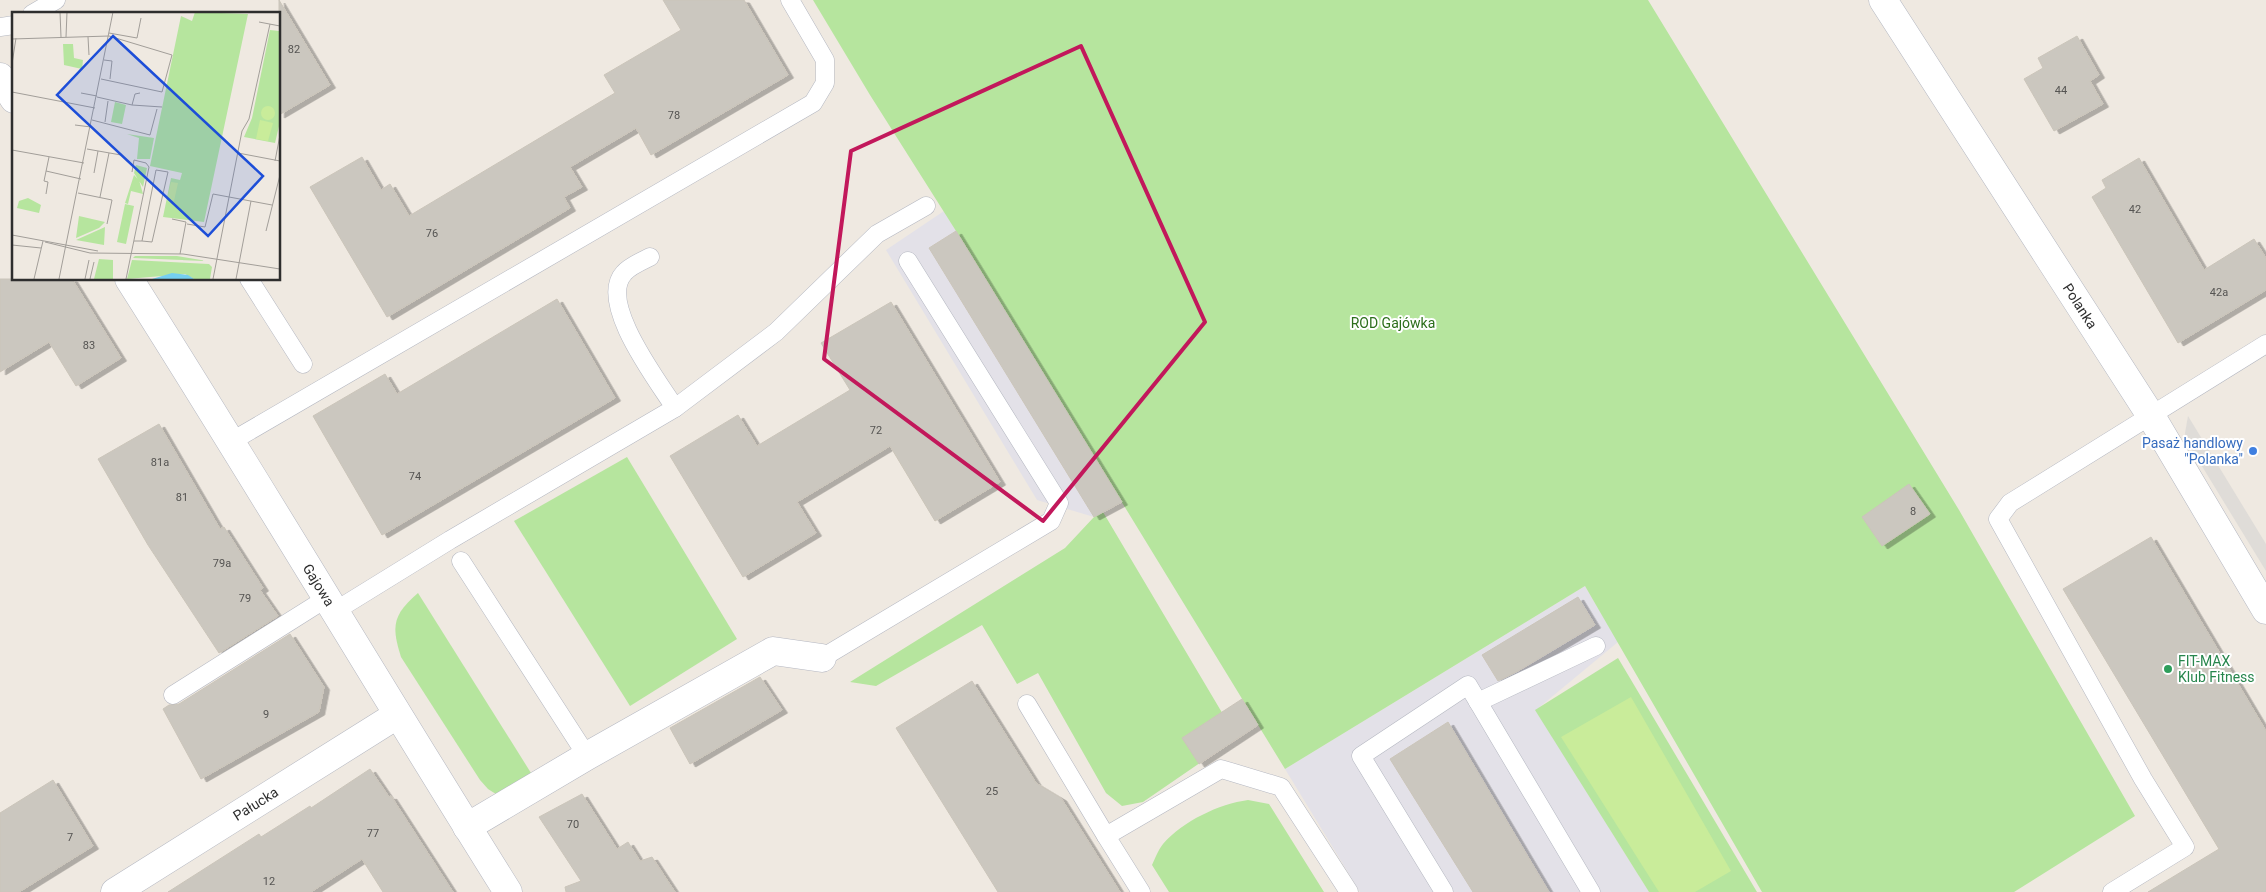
<svg xmlns="http://www.w3.org/2000/svg" width="2266" height="892" viewBox="0 0 2266 892" font-family="Roboto,sans-serif">
<style>
.industrial{fill:#e3e1e8}
.green{fill:#b6e59e}
.pitch{fill:#c9ec9a}
.plaza{fill:#dfdcd8}
.building{fill:#cbc7bf;stroke:#cbc5ba;filter:url(#shadow)}
.lines{fill:none;stroke-linecap:round;stroke-linejoin:round}
.lane-casing{stroke:#b4b7c1;stroke-width:19}
.street-casing{stroke:#b4b7c1;stroke-width:29}
.lane{stroke:#fff;stroke-width:18}
.street{stroke:#fff;stroke-width:28}
.marked{fill:none;stroke:#c2185b;stroke-width:4;stroke-linejoin:round}
.shop-dot{fill:#3f7fe0;stroke:#fff;stroke-width:2}
.leisure-dot{fill:#2e9e5b;stroke:#fff;stroke-width:2}
.labels{text-anchor:middle;stroke-width:4;stroke-linejoin:round;paint-order:stroke}
.number-label{font-size:11px;fill:#555452}
.street-label{font-size:14px;fill:#2e2e2e;stroke:#fff}
.park-label{font-size:14px;fill:#2c6e1b;stroke:#fff}
.shop-label{font-size:14px;fill:#366cbe;stroke:#fff;text-anchor:end}
.leisure-label{font-size:14px;fill:#27864d;stroke:#fff;text-anchor:start}
.inset-road{fill:none;stroke:#a29e99;stroke-width:1}
.view{fill:#1d4ed8;fill-opacity:0.15;stroke:#1d4ed8;stroke-width:2.5}
.inset-edge{fill:none;stroke:#2e2e2e;stroke-width:2.5}
</style>
<defs>
<filter id="shadow"><feDropShadow dx="5.5" dy="3" stdDeviation="0" flood-color="#0004"/></filter>
</defs>
<rect width="100%" height="100%" fill="#efe9e1"/>
<g class="industrial">
<polygon points="944,211 1122,502 1094,517 1037,500 886,250"/>
<polygon points="1585,586 1618,642 1536,710 1649,892 1360,892 1285,769"/>
</g>
<g class="green">
<polygon points="813,0 1648,0 1959,510 2135,816 2014,892 1762,892 1585,586 1285,769 956,231 870,95"/>
<polygon points="627,457 737,639 630,706 514,521"/>
<polygon points="1103,512 1224,716 1210,756 1143,802 1122,806 1106,793 1038,673 1017,684 982,625 876,686 850,682 1065,548 1094,517"/>
<path d="M 418,593 L 531,773 L 499,796 L 488,789 L 480,780 L 401,657 C 391,625 393,615 418,593 Z"/>
<polygon points="1618,658 1757,892 1649,892 1535,710"/>
<path d="M 1248,800 L 1269,804 L 1324,892 L 1169,892 L 1152,865 C 1155,859 1158,850 1163,844 C 1183,821 1219,804 1248,800 Z"/>
</g>
<polygon class="pitch" points="1631,697 1731,871 1695,892 1659,892 1561,737"/>
<polygon class="plaza" points="2188,416 2266,544 2266,571 2186,440 2185,433"/>
<g class="building">
<polygon points="279,0 330,85 279,115"/>
<polygon points="663,0 744,0 788,75 651,155 636,128 570,167 582,187 564,197 570,208 387,317 310,187 362,157 381,190 390,184 409,216 615,93 604,75 681,30"/>
<polygon points="2077,36 2099,75 2090,81 2103,104 2054,131 2024,79 2043,68 2038,58"/>
<polygon points="2139,158 2204,270 2254,239 2266,258 2266,290 2178,343 2092,197 2106,188 2102,180"/>
<polygon points="956,231 1122,502 1094,517 929,248"/>
<polygon points="0,279 72,279 121,358 76,386 49,342 0,372"/>
<polygon points="557,299 615,398 382,535 313,416 385,374 397,394"/>
<polygon points="891,302 1000,482 935,521 890,446 797,502 816,533 743,577 670,456 738,415 757,446 850,390 821,343"/>
<polygon points="159,424 220,529 224,527 263,588 260,590 278,616 219,653 148,545 98,459"/>
<polygon points="1909,484 1930,514 1882,546 1862,517"/>
<polygon points="2151,537 2266,731 2266,892 2148,892 2219,849 2063,589"/>
<polygon points="1578,597 1595,625 1518,671 1498,681 1482,655"/>
<polygon points="290,634 324,687 319,712 201,779 163,709 169,705 179,704"/>
<polygon points="760,677 782,710 690,764 670,728"/>
<polygon points="972,681 1036,783 1061,798 1120,892 998,892 896,728"/>
<polygon points="1242,699 1258,725 1199,764 1182,738"/>
<polygon points="1448,722 1549,892 1473,892 1390,759"/>
<polygon points="370,769 389,797 391,796 453,892 383,892 362,859 311,892 168,892 259,834 261,837 310,806 311,808"/>
<polygon points="53,780 93,846 19,892 0,892 0,813"/>
<polygon points="582,794 617,849 628,842 640,861 652,857 675,892 566,892 565,887 581,881 539,817"/>
</g>
<g class="lines">
<defs>
<g id="lane">
<polyline points="32,14 56,0"/>
<polyline points="0,27 14,25"/>
<polyline points="249,279 303,364"/>
<polyline points="675,408 776,332 877,234 926,206"/>
<polyline points="232,441 813,103 825,83 825,60 790,0"/>
<polyline points="461,561 587,756"/>
<path d="M 335,611 L 450,540 L 675,408 C 658,381 597,302 624,273 C 630,266 642,261 650,257"/>
<polyline points="822,658 1051,521 1059,503 908,261"/>
<polyline points="173,695 327,598"/>
<polyline points="1478,702 1596,646"/>
<polyline points="1027,704 1106,836"/>
<polyline points="1141,892 1106,836 1221,769 1281,787 1349,892"/>
<polyline points="1444,892 1361,756 1468,685 1591,892"/>
<polyline points="2112,892 2185,847 2143,779 1998,519 2010,503 2266,344"/>
</g>
<g id="street">
<path id="s1" d="M 1883,0 L 2151,416 L 2266,610"/>
<polyline points="0,77 14,99"/>
<path id="s2" d="M 129,279 C 258,482 380,688 508,892"/>
<polyline points="467,827 587,756 773,651 822,658"/>
<path id="s3" d="M 115,892 L 397,715"/>
</g>
</defs>
<use href="#lane" class="lane-casing"/>
<use href="#street" class="street-casing"/>
<use href="#lane" class="lane"/>
<use href="#street" class="street"/>
</g>
<path class="marked" d="M 1081,46 L 1205,322 L 1043,521 L 824,359 L 851,151 Z"/>
<circle class="shop-dot" cx="2253" cy="451" r="5"/>
<circle class="leisure-dot" cx="2168" cy="669" r="5"/>
<g class="labels">
<g class="number-label">
<text x="294" y="53">82</text>
<text x="2061" y="94">44</text>
<text x="674" y="119">78</text>
<text x="2135" y="213">42</text>
<text x="432" y="237">76</text>
<text x="2219" y="296">42a</text>
<text x="89" y="349">83</text>
<text x="876" y="434">72</text>
<text x="160" y="466">81a</text>
<text x="415" y="480">74</text>
<text x="182" y="501">81</text>
<text x="1913" y="515">8</text>
<text x="222" y="567">79a</text>
<text x="245" y="602">79</text>
<text x="266" y="718">9</text>
<text x="992" y="795">25</text>
<text x="573" y="828">70</text>
<text x="373" y="837">77</text>
<text x="70" y="841">7</text>
<text x="269" y="885">12</text>
</g>
<g class="street-label">
<text dy="5" stroke="none"><textPath href="#s1" startOffset="364">Polanka</textPath></text>
<text dy="5" stroke="none"><textPath href="#s2" startOffset="360">Gajowa</textPath></text>
<text dy="5" stroke="none"><textPath href="#s3" startOffset="166">Pałucka</textPath></text>
</g>
<g class="park-label">
<text x="1393" y="328">ROD Gajówka</text>
</g>
<g class="shop-label">
<text x="2243" y="448">Pasaż handlowy<tspan x="2243" dy="16">"Polanka"</tspan></text>
</g>
<g class="leisure-label">
<text x="2178" y="666">FIT-MAX<tspan x="2178" dy="16">Klub Fitness</tspan></text>
</g>
</g>
<g transform="translate(12 12)">
<rect width="268" height="268" fill="#efe9e1"/>
<path d="M 183,0 L 236,2 L 192,210 L 151,205 L 159,166 L 168,168 L 170,161 L 138,154 L 169,4 L 180,9 ZM 258,18 L 267,19 L 268,110 L 263,131 L 232,125 L 240,106 ZM 51,32 L 61,32 L 62,46 L 71,48 L 70,57 L 52,53 ZM 103,90 L 114,93 L 110,112 L 99,110 ZM 115,122 L 142,126 L 138,147 L 125,147 L 127,126 ZM 124,153 L 135,156 L 131,175 L 122,161 ZM 122,163 L 127,168 L 131,182 L 119,179 L 116,192 L 113,191 ZM 16,186 L 29,193 L 27,201 L 5,196 L 7,189 ZM 113,192 L 122,194 L 114,232 L 105,230 ZM 67,204 L 93,210 L 87,216 L 64,226 ZM 93,215 L 92,233 L 64,228 ZM 123,244 L 165,244 L 195,249 L 121,246 ZM 87,247 L 101,248 L 101,267 L 82,267 ZM 120,248 L 197,252 L 200,255 L 198,267 L 182,267 L 173,262 L 115,267 Z" fill="#b6e59e"/>
<path d="M249 101a7 7 0 1 1 14 0a7 7 0 1 1-14 0ZM 248,108 L 261,111 L 256,129 L 244,127 ZM 159,170 L 166,171 L 162,189 L 155,187 Z" fill="#c9ec9a"/>
<path d="M 160,261 L 176,263 L 182,267 L 140,267 Z" fill="#75cff0"/>
<path class="inset-road" d="M 48,0 L 49,25M 247,10 L 268,14M 97,21 L 125,26 L 129,6M 54,25 L 55,0M 76,25 L 77,43M 0,27 L 97,24 L 160,43 L 150,80 L 89,67M 92,48 L 100,49 L 98,67M 0,52 L 4,26M 0,80 L 83,96M 69,81 L 85,84M 85,85 L 120,93 L 123,82 L 128,81M 120,93 L 150,95M 80,108 L 138,123 L 145,97M 93,110 L 96,89M 63,113 L 79,115M 75,137 L 109,143M 0,138 L 72,151M 226,141 L 268,149M 263,149 L 268,123M 34,159 L 69,167M 82,161 L 86,139M 66,181 L 100,188 L 95,212M 34,182 L 36,170 L 32,169 L 37,145M 88,185 L 97,141M 160,207 L 174,210 L 168,242M 175,212 L 193,215 L 201,182 L 260,193M 254,219 L 268,163M 0,223 L 86,239M 122,229 L 130,229 L 144,158 L 156,160 L 140,230 L 130,229M 33,230 L 78,241 L 171,242 L 268,257M 0,233 L 29,236M 22,267 L 31,229M 47,267 L 101,0M 73,267 L 77,248M 78,267 L 82,250M 114,267 L 137,155 L 134,151 L 122,148 L 120,160M 201,267 L 230,119 L 237,107 L 258,12M 224,267 L 239,189"/>
<path class="view" d="M 101,24 L 251,164 L 196,224 L 45,83 Z"/>
<rect width="268" height="268" class="inset-edge"/>
</g>
</svg>
